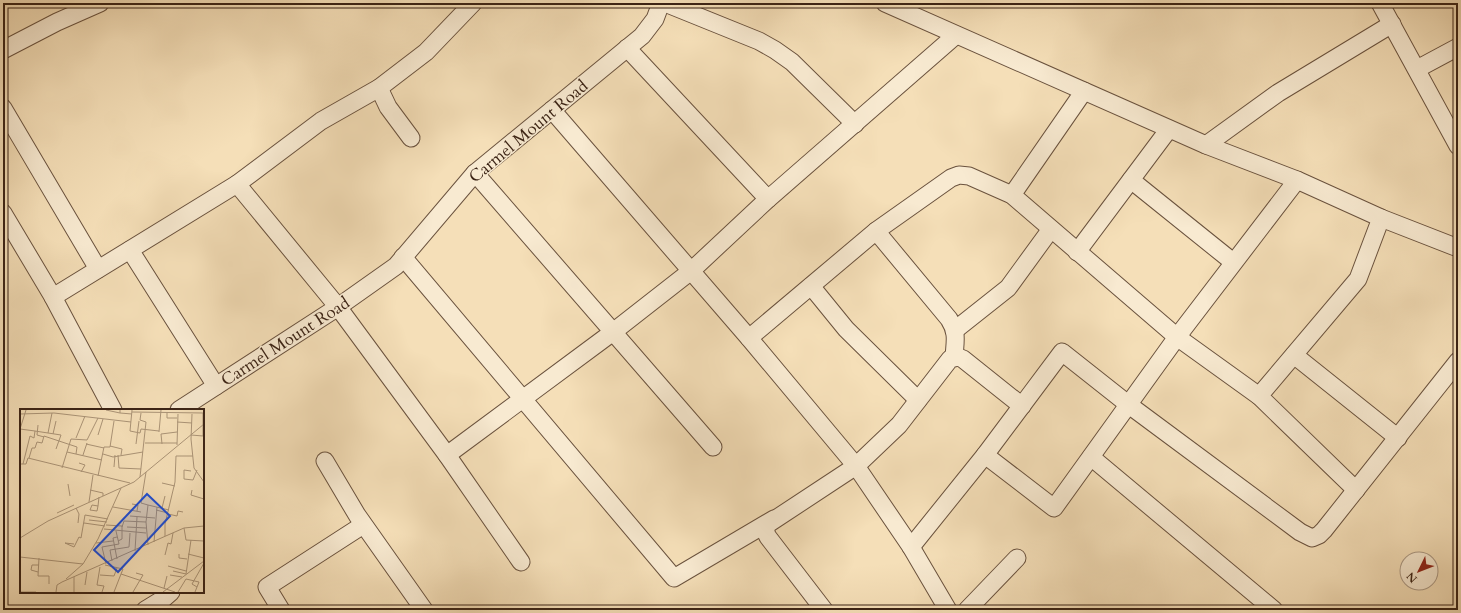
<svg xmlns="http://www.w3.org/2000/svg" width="1461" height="613" viewBox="0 0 1461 613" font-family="Cardo,serif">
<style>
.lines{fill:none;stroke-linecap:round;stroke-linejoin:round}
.minor-casing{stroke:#6a523e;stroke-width:19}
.minor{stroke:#f8ead1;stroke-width:17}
.labels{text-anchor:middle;stroke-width:3;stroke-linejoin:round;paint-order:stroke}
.street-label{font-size:17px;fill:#3b2315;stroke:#f8ead1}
.inset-road{fill:none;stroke:#ab9477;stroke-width:1}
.view{fill:#1d4ed8;fill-opacity:0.15;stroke:#1d4ed8;stroke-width:2}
.inset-edge{fill:none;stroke:#3b2315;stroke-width:2}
</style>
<rect width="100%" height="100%" fill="#f5dfb8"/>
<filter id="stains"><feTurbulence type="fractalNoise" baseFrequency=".005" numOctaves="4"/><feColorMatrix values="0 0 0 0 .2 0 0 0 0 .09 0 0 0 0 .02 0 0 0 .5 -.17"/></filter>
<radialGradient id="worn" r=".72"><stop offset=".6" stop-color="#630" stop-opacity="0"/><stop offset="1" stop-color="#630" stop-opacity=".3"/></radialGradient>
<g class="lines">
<defs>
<g id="minor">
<polyline points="665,3 759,41 775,50 792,62 855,124"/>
<polyline points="885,3 1206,145 1297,180 1381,218 1458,248"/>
<polyline points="1380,3 1458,146"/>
<polyline points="627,48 768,199"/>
<polyline points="3,50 57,22 100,3"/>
<polyline points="1417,69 1458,47"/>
<polyline points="379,88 388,107 411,138"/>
<polyline points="3,108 98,269"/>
<polyline points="552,110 749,338 856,466 911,547 948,610"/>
<polyline points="1206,145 1278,93 1392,24"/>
<polyline points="475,173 713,447"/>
<polyline points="1131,180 1233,262"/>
<polyline points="237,184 338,307 447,455 521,562"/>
<polyline points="1012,195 1084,91"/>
<polyline points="3,213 53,297 113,410"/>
<path d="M 876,231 L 949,319 C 958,333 955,342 954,357"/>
<polyline points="130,250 216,386"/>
<polyline points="1077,252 1169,129"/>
<polyline points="403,257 674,578 774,519"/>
<polyline points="811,286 846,329 918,400"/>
<polyline points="53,297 237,184 321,121 379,88 426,52 473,3"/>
<polyline points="955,330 1008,288 1051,229"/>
<polyline points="749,338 876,231 951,178 959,175 969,176 1012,195 1177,337 1259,396 1358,279 1381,218"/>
<polyline points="1294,355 1398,438"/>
<polyline points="1259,396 1356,490"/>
<polyline points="179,410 338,307 396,266 475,173 642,36 655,19 661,3"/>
<polyline points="447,455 613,332 691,271 768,199 956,35"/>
<polyline points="985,455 1054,508 1177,337 1297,180"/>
<polyline points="1091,457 1274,610"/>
<polyline points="325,461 357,515 424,610"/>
<polyline points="911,547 985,455 1062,352 1129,405 1300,532 1312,538 1319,535 1324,530 1458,361"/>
<polyline points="145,610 163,599 171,592"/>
<polyline points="281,610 267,587 363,525"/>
<polyline points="824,610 768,537 765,531 768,524 856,466 899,425 950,359 958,357 963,359 1022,406"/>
<polyline points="967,610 1017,558"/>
</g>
</defs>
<use href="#minor" class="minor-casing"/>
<use href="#minor" class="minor"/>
</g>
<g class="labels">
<g class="street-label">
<text transform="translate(528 131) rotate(-40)" y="6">Carmel Mount Road</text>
<text transform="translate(285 341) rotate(-33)" y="6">Carmel Mount Road</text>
</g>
</g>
<g transform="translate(20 409)">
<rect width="184" height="184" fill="#f5dfb8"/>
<path class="inset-road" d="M 86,1 L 100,4M 100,1 L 100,4 L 112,5M 112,1 L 110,22 L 120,24 L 121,20 L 139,22M 112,3 L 184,4M 147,4 L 147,9 L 157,9M 183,4 L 183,27M 0,5 L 34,4 L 111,13M 172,5 L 171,30 L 174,59 L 184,73M 157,13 L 172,14M 18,16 L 17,26 L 24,28M 15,22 L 41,26 L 36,40M 139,23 L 141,1M 28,24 L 32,4M 33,25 L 36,12M 78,26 L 83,10M 171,26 L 183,27M 56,29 L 65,7M 125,34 L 157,34M 66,35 L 84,39M 116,35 L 119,12M 142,35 L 141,25 L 157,23M 157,36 L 158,5M 90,37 L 102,40 L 101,46M 47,43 L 82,51M 83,45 L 93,48 L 123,43M 63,46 L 67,34M 98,46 L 99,59 L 121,60M 9,49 L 12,39 L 15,39 L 17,33 L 22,34 L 24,27 L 57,38 L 56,45M 59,54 L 65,56 L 61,63M 0,55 L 6,55 L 8,49 L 110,74M 3,55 L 10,27 L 14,29 L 15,22 L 0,20 L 6,1M 94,58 L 95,46M 42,59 L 51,30 L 67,31 L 78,9M 171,62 L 164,61 L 164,70 L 173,71 L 177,61M 126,63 L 121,94 L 128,96 L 126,113 L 128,136M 78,67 L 84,38 L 90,38 L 94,12M 120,68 L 126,13 L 120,11 L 121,4M 142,74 L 155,77M 48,75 L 50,87M 70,81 L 83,84 L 83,87M 172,81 L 171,86 L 184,90M 69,93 L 73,66M 112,95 L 118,96 L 117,102M 128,96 L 149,101M 78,97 L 72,96 L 70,101 L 77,102 L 78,97 L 79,88M 93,98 L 121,103M 56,99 L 59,105 L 58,114M 142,99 L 145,87M 136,101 L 148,104M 37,104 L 54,96M 148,105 L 157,107 L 158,102 L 163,103M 110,107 L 135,109M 69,111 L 87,113M 64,114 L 85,117M 86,116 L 102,117 L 102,130 L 98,132M 102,118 L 104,112 L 126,113M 107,118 L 126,119M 164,119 L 166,131 L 184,132M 84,120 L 126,124M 145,127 L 145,115 L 155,73 L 156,47 L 173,47M 0,129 L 28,112 L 114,73 L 184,15M 134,133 L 137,98M 76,134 L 93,132M 54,135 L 45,134 L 54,138 L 59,128 L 61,129 L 65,106 L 88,110M 115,142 L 117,108M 159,145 L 159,149 L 167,150M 168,145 L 184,149M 145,146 L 148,134 L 151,135 L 153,124M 0,148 L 63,155M 19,149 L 18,167 L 29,167 L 29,175M 97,150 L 93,129 L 97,128M 92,152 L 90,141 L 109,138 L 110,124M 86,155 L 82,138 L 99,135 L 96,122M 85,156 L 103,160 L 101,165 L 155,183M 148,157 L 166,162M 80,158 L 77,176 L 84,177 L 82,183M 153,162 L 166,165 L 171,131M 18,163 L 11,161 L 12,156 L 19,156M 80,166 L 94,167 L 97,159M 150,166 L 162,168M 54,168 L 54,183M 46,170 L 63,155 L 78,130 L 101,79M 65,176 L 67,163M 177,178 L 172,175 L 184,154M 144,179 L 147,167M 1,183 L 16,183M 36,183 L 37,176 L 42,173 L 148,126 L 164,119 L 184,117M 94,183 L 101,165M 113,183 L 123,166 L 116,164M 143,183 L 184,152M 158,183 L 166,170 L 179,173 L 175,183"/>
<path class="view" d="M 127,85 L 150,107 L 98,163 L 74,141 Z"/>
<rect width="184" height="184" class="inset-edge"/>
</g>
<rect width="1461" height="613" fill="none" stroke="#f5dfb8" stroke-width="16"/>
<rect x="4" y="4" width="1453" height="605" fill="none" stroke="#3b2315" stroke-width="2"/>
<rect x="8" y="8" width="1445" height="597" fill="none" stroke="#3b2315"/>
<g transform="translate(1419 571) rotate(227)"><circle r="19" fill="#f8ead1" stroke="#ac9a86"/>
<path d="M0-3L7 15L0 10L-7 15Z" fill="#8f2418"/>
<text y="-6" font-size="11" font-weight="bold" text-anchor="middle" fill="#3b2315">N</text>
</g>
<rect width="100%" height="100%" filter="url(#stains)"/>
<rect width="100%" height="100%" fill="url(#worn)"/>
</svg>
